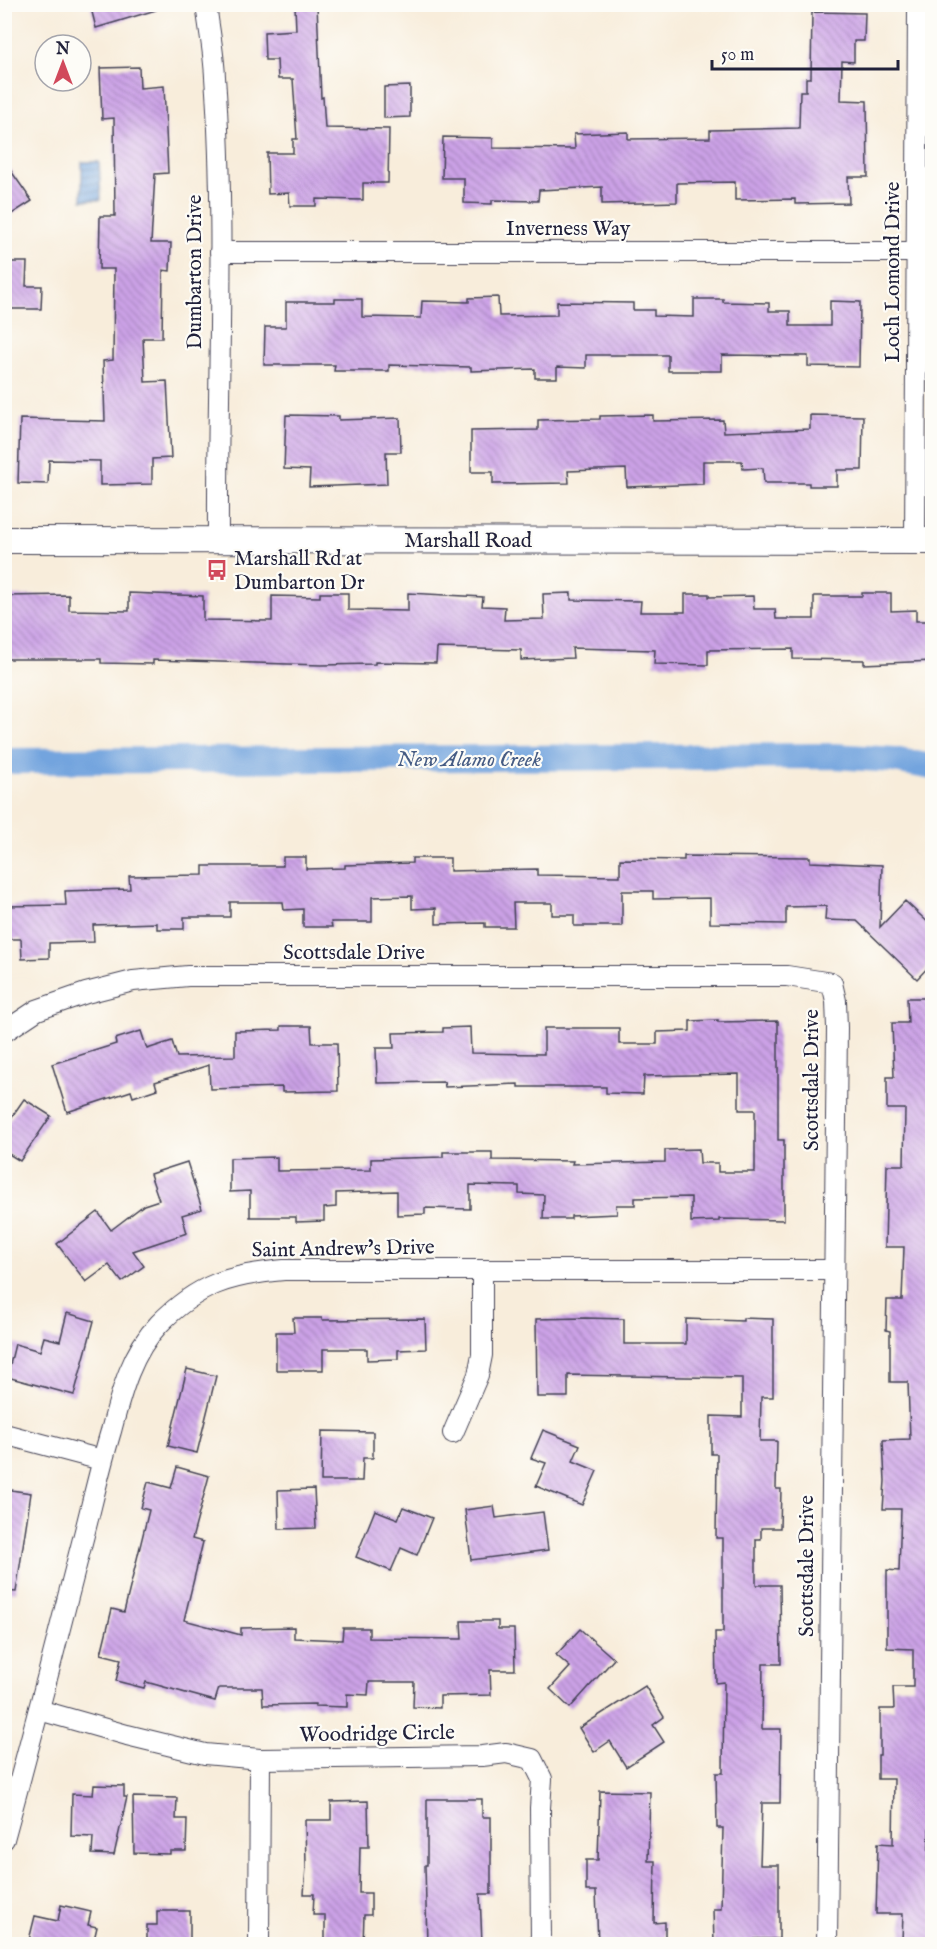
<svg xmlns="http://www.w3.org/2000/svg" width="937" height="1949" viewBox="0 0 937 1949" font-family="'IM FELL English',serif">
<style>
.water{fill:url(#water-rules);stroke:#4a638c;stroke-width:1.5}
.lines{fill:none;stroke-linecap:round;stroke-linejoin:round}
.canal{stroke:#73a4de;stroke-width:26}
.building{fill:url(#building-back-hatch)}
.minor-casing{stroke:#424053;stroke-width:22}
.tertiary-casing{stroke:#424053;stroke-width:28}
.minor{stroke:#fff;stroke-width:20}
.tertiary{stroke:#fff;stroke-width:26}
.labels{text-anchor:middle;stroke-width:4.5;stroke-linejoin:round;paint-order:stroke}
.street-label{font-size:21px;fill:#22223b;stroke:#fdfcf7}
.poi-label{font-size:21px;fill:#22223b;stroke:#fdfcf7;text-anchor:start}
.water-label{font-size:22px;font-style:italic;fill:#465c84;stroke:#fdfcf7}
</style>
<defs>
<pattern id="water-rules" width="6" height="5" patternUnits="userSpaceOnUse" patternTransform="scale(1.5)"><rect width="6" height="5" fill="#73a4de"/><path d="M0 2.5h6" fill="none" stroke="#5e85b5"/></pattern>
<pattern id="building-back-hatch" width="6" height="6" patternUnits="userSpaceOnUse" patternTransform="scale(1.5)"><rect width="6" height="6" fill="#cca2e7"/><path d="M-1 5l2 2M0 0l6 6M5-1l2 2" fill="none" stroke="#a584bc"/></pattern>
</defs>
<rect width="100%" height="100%" fill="#fdfcf7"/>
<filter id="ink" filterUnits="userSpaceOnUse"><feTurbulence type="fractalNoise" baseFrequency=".0167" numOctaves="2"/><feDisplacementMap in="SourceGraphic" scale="12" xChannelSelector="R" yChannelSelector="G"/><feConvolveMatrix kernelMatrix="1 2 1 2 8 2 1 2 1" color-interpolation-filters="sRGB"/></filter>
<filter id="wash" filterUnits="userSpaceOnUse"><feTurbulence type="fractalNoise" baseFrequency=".008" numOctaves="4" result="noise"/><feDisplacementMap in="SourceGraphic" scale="24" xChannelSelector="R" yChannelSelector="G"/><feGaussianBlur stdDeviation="1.35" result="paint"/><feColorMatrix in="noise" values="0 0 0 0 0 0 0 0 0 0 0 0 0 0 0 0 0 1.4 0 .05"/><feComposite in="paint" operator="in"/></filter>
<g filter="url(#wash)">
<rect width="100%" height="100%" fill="#f8eddb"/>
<polygon class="water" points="82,162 99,162 101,200 82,200"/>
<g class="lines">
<polyline class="canal" points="4,761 834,756 894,760 932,767"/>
</g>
<g id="blocks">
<g class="building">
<polygon points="90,4 156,4 156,10 96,28"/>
<polygon points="317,5 321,98 323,97 325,128 389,129 388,183 363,183 363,200 316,199 316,206 290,206 289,193 268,194 267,153 293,153 293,139 297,139 293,79 278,79 277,60 265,60 264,32 296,30 295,6"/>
<polygon points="812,12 865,13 864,41 854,41 854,62 842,61 841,100 867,101 868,177 848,177 849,203 795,204 795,199 735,200 735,182 677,183 677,202 602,204 602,187 539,190 538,201 492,200 492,204 464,203 464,178 442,178 443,137 493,138 493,148 575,149 574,134 628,132 628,139 710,138 710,130 799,128 800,91 806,91 806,78 811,78"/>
<polygon points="139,67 140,88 164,86 168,173 155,174 151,243 171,243 170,271 163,270 162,338 143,338 145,382 167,381 171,458 152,459 152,484 100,485 100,461 49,460 48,484 18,483 20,419 105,421 103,361 113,360 114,269 99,269 100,216 115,216 114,118 102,119 100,68"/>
<polygon points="410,86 410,117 384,118 384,87"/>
<polygon points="4,161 32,201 4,219"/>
<polygon points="4,262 27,262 26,286 42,286 41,309 4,309"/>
<polygon points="498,297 499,316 557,315 557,302 633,303 633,310 654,310 654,316 694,317 694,299 723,299 723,302 769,303 769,311 790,311 790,326 830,326 830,301 860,302 859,367 808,366 808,356 722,355 722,371 668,371 668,355 586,355 586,368 557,367 557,378 535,378 535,369 471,371 471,367 389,365 389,371 334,371 335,365 264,365 265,327 286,327 286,302 335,302 335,299 362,299 362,317 421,318 422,301 469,302 469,298"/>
<polygon points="286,415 339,416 339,420 400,418 401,452 386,452 387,484 309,487 310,470 284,469"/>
<polygon points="653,415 653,421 723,420 724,432 810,429 810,415 863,416 862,470 837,470 837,486 809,486 809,483 764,483 763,468 743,469 742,461 703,461 703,484 627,487 626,469 568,471 569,483 493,484 493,472 471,472 471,431 538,430 538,420 600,419 600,416"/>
<polygon points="129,593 203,596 203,620 272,621 272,596 320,597 320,593 348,593 348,610 408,611 408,593 483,597 482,606 505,607 504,620 544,619 543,594 571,593 571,600 641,601 640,612 685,612 685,594 709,594 709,597 753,596 754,609 775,609 776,619 814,619 814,596 862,596 862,593 891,593 891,611 916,610 916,621 933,621 933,661 864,664 864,660 793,659 793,649 708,650 708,665 654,664 655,650 572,648 573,658 521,660 521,650 437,648 436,663 375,662 375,664 321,665 153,660 153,664 101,663 101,659 4,659 4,596 69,595 69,610 129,611"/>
<polygon points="684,856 810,857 810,862 882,865 880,927 905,901 933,927 933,962 917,979 857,921 825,920 826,906 786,907 786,924 710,923 710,898 653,899 653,891 622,891 622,926 574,926 574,915 552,915 552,903 513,903 514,927 485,927 485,923 436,924 436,908 412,909 412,896 372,897 372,922 331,922 332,927 303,927 303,909 284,910 283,902 230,902 230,917 184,917 184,929 157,929 157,923 93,925 94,942 49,943 49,958 22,959 21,939 4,939 4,906 66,905 65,891 130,889 129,876 203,875 203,866 283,866 283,857 306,857 306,869 345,868 345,865 412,863 412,858 450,858 450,871 537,869 537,875 620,876 620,859 684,860"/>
<polygon points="907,998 933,998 933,1828 929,1828 928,1888 933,1888 933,1942 902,1941 903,1914 876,1914 878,1843 893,1844 894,1779 878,1779 878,1755 880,1755 880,1709 894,1709 893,1687 913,1687 913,1649 887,1648 887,1570 899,1571 901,1509 883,1509 885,1481 883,1440 910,1439 908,1382 890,1382 890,1331 886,1330 887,1300 902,1300 904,1247 885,1247 887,1165 904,1165 905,1109 887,1109 887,1077 894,1077 892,1023 908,1023"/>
<polygon points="718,1020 718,1022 778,1021 778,1140 784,1140 784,1220 719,1219 719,1221 691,1222 691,1197 635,1198 635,1205 616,1205 617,1214 571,1216 571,1219 543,1219 544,1195 519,1194 519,1186 470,1185 470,1209 425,1208 425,1214 397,1215 397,1191 336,1193 336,1207 324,1208 324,1221 296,1222 296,1217 250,1217 250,1191 230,1192 230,1158 277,1157 277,1171 371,1170 371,1159 443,1157 443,1152 492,1152 492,1160 573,1161 572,1164 665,1162 665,1150 699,1149 700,1163 718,1163 718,1172 755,1172 755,1110 739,1110 739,1074 644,1076 643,1094 606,1093 606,1087 518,1087 518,1084 445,1087 444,1082 377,1083 376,1048 394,1048 393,1033 443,1032 443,1028 470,1027 471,1053 544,1054 544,1028 619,1028 619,1044 657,1044 657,1032 690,1031 690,1021"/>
<polygon points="281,1026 311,1026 312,1043 337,1043 338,1091 282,1092 282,1087 210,1089 209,1065 155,1082 157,1089 133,1097 131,1091 67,1112 52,1064 116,1044 115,1039 141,1031 147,1049 172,1041 177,1057 235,1056 235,1031 281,1030"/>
<polygon points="24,1099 51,1116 20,1161 4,1151 4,1128"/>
<polygon points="187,1162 202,1209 182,1215 187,1233 133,1251 144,1266 122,1282 109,1265 86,1282 57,1244 98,1212 111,1230 144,1205 159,1200 150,1174"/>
<polygon points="67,1313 94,1321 74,1395 7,1377 15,1344 40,1351 44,1337 60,1341"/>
<polygon points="293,1318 322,1318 322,1320 425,1319 426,1349 398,1350 398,1359 367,1360 367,1349 323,1349 323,1370 276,1370 276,1332 294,1332"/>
<polygon points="585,1318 624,1319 624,1344 686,1344 686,1319 743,1321 743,1318 773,1319 773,1397 761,1397 760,1441 777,1441 776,1489 781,1489 780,1528 761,1528 761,1539 756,1539 756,1585 780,1585 781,1664 763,1664 762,1729 781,1729 780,1803 762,1803 760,1865 779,1865 779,1939 755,1939 755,1944 714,1944 713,1909 721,1909 723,1828 717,1828 716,1773 723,1773 724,1682 716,1683 715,1632 723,1632 723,1538 716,1538 717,1454 711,1454 711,1416 742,1417 742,1378 568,1375 568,1397 537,1397 536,1319"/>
<polygon points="187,1369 216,1376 197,1453 168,1446"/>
<polygon points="543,1430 580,1445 573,1461 597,1471 582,1505 536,1486 546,1463 531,1458"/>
<polygon points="322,1431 373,1432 373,1458 363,1458 362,1481 321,1481"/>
<polygon points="177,1467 209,1476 192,1539 203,1542 184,1620 241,1635 241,1628 294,1627 294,1638 342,1640 343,1628 369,1628 369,1638 462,1639 461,1621 498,1621 498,1629 514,1629 515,1670 490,1670 491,1695 440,1696 440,1708 413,1707 414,1682 369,1682 368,1695 347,1694 347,1707 315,1706 315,1704 263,1705 262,1688 219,1688 215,1701 146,1682 144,1688 116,1681 121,1659 101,1654 112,1609 124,1612 149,1510 141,1508 148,1482 171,1488"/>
<polygon points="4,1489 31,1493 16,1592 4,1591"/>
<polygon points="314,1489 316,1528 279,1529 278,1490"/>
<polygon points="494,1506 496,1518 543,1512 548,1550 471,1560 465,1510"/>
<polygon points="403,1507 432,1518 417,1555 401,1548 391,1571 356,1557 375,1510 398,1519"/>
<polygon points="580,1629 614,1659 570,1708 550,1689 570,1667 556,1655"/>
<polygon points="645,1686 664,1717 653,1725 664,1742 626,1767 610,1741 594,1752 579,1728"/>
<polygon points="94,1785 124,1786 124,1797 127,1797 114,1855 92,1854 93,1837 71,1836 72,1794 93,1795"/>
<polygon points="600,1791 650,1792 648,1861 655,1861 654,1923 665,1922 665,1944 598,1944 596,1891 586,1891 586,1860 598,1860"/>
<polygon points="133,1797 177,1798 176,1819 187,1819 186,1851 170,1851 170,1854 134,1853"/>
<polygon points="427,1799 482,1799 482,1817 491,1817 491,1894 480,1894 482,1944 427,1944 425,1865 427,1865"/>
<polygon points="368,1801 369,1847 360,1847 359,1893 371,1893 371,1915 364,1915 363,1944 325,1944 325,1915 313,1915 314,1894 304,1894 306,1866 305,1820 331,1820 331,1802"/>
<polygon points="61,1905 91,1912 88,1925 97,1927 93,1944 28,1944 35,1916 58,1921"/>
<polygon points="157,1911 190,1911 190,1944 147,1944 147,1925 157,1925"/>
</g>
</g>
</g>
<g filter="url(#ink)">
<use href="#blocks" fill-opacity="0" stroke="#424053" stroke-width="1.5"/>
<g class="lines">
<defs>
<g id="minor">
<path d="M 206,4 C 209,29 214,53 215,77 C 226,230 217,386 218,539"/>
<polyline points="220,252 917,252"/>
<polyline points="915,540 918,4"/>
<polyline points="4,1032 37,1010 86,993 133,981 188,976 787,976 832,983 836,1001 837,1028 827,1944"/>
<polyline points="453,1433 478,1375 482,1355 482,1270"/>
<polyline points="4,1434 102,1460"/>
<polyline points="39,1710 127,1735 205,1754 260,1759 482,1756 506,1753 532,1759 542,1779 540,1808 541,1944"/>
<path d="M 4,1839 C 30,1744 55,1649 79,1554 C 90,1513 99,1471 111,1431 C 121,1393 131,1353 159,1324 C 198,1284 230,1275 284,1270 L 833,1270"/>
<polyline points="259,1944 260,1759"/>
</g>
<polyline id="tertiary" points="4,540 932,541"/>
</defs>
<use href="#minor" class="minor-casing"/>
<use href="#tertiary" class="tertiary-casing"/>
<use href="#minor" class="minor"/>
<use href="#tertiary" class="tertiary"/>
</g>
</g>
<defs>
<symbol id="bus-bare" viewBox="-9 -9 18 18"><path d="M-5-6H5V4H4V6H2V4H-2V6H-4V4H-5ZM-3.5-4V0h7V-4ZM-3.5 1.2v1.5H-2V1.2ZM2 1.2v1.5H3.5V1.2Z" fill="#d1495b" stroke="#fdfcf7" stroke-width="2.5" paint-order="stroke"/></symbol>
</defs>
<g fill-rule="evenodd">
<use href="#bus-bare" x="202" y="555" width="30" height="30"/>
</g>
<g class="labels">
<g class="street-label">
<text x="568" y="235">Inverness Way</text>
<text transform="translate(194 272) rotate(-90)" y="7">Dumbarton Drive</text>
<text transform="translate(892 272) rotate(-90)" y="7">Loch Lomond Drive</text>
<text x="468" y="547">Marshall Road</text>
<text x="354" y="959">Scottsdale Drive</text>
<text transform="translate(811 1080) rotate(-90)" y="7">Scottsdale Drive</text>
<text transform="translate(343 1248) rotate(-1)" y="7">Saint Andrew's Drive</text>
<text transform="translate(806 1566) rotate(-90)" y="7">Scottsdale Drive</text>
<text transform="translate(377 1733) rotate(-1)" y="7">Woodridge Circle</text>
</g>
<g class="poi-label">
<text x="234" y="565">Marshall Rd at<tspan x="234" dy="24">Dumbarton Dr</tspan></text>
</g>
<g class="water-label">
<text x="469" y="766">New Alamo Creek</text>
</g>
</g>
<rect width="937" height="1949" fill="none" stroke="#fdfcf7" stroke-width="24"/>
<g transform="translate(63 63)"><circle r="28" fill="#fdfcf7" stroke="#a5a5ac" stroke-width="1.5"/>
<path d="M0-4.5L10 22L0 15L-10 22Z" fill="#d1495b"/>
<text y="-9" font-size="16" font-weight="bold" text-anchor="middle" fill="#22223b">N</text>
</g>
<path d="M712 60v9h186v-9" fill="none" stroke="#22223b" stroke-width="3"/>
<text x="721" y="60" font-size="18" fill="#22223b" stroke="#fdfcf7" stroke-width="4.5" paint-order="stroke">50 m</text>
</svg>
